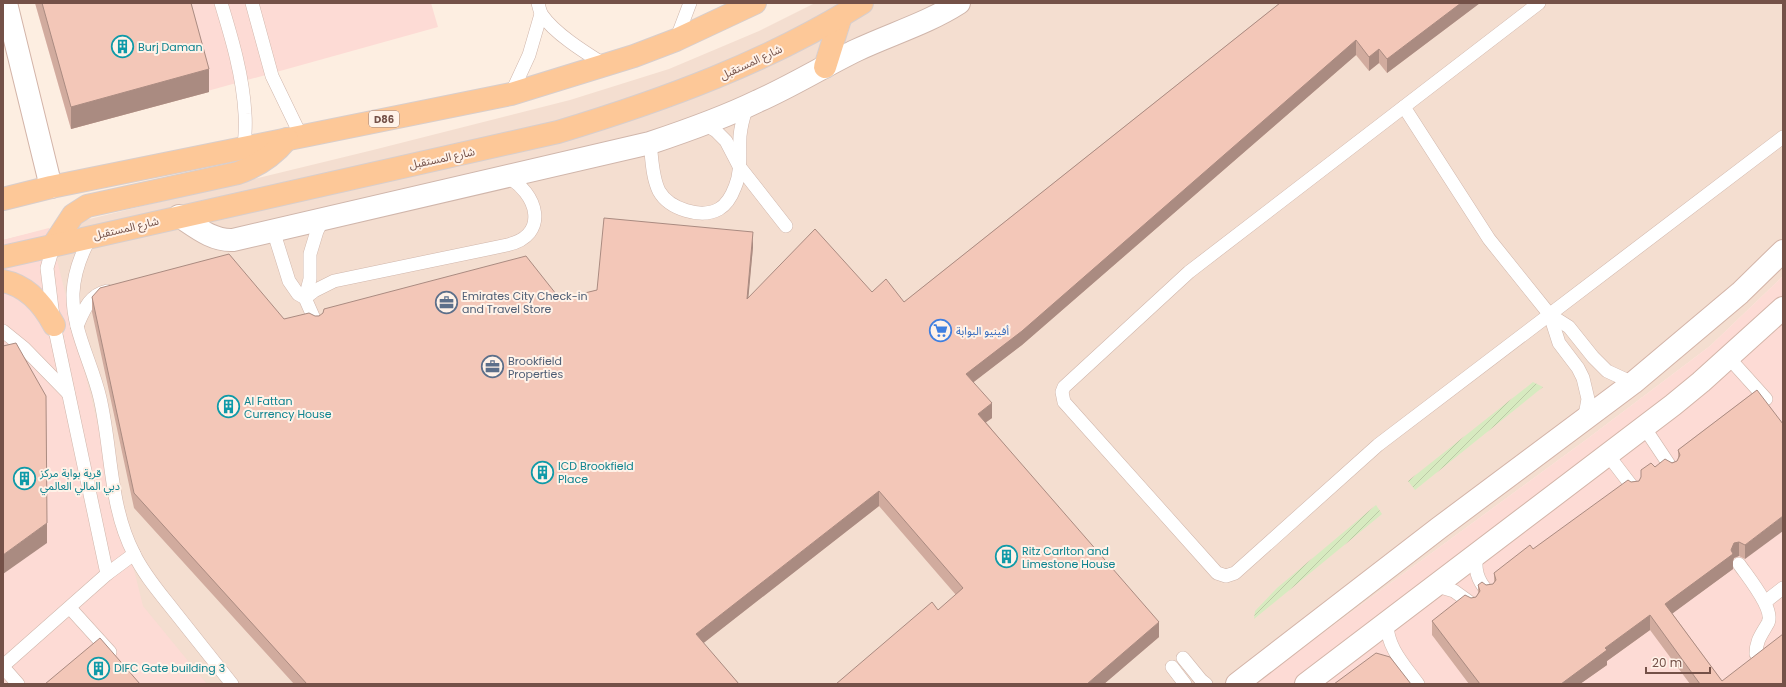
<svg xmlns="http://www.w3.org/2000/svg" width="1786" height="687" viewBox="0 0 1786 687" font-family="Poppins,'Noto Sans Arabic',sans-serif">
<style>
.residential{fill:#f4ded0}
.commercial{fill:#fddbd5}
.garden{fill:url(#garden-furrows)}
.lines{fill:none;stroke-linecap:round;stroke-linejoin:round}
.lane-casing{stroke:#d0b6ab;stroke-width:14}
.street-casing{stroke:#d0b6ab;stroke-width:24}
.secondary-casing{stroke:#d3b4a8;stroke-width:24}
.primary-casing{stroke:#d8cecc;stroke-width:24}
.lane{stroke:#fff;stroke-width:13}
.street{stroke:#fff;stroke-width:22}
.secondary{stroke:#fff;stroke-width:22}
.primary{stroke:#fdc898;stroke-width:22}
.wall{fill:#d1ab9e}
.shaded-wall{fill:#aa8b81}
.building{fill:#f3c7b8;stroke:#aa8b81}
.labels{text-anchor:middle;stroke-width:4;stroke-linejoin:round;paint-order:stroke}
.shield{fill:#fff2e8;stroke:#9e8178;stroke-width:1}
.shield-label{font-size:10px;font-weight:bold;fill:#745148}
.culture-label{font-size:11px;fill:#0d838f;stroke:#fff2e8;text-anchor:start}
.street-label{font-size:11px;fill:#745148;stroke:#fff2e8}
.service-label{font-size:11px;fill:#4e5e75;stroke:#fff2e8;text-anchor:start}
.shop-label{font-size:11px;fill:#366cbe;stroke:#fff2e8;text-anchor:start}
</style>
<defs>
<pattern id="garden-furrows" width="10" height="10" patternUnits="userSpaceOnUse"><rect width="10" height="10" fill="#d7eac0"/><path d="M-1 1l2-2M0 10L10 0M9 11l2-2" fill="none" stroke="#bccaa6"/></pattern>
</defs>
<rect width="100%" height="100%" fill="#fdeee1"/>
<polygon class="residential" points="815,3 1783,3 1783,276 1710,346 1587,439 1253,684 3,684 3,240 373,150 570,100 669,69 759,31"/>
<g class="commercial">
<polygon points="35,3 431,3 438,27 71,129"/>
<polygon points="49,228 143,606 207,684 3,684 3,240"/>
<polygon points="1783,276 1783,684 1253,684 1587,439 1710,346"/>
</g>
<g class="garden">
<polygon points="1533,382 1543,387 1415,490 1408,481"/>
<polygon points="1376,505 1382,514 1254,619 1255,611 1277,588"/>
</g>
<g class="lines">
<defs>
<g id="lane">
<path d="M 221,3 C 232,39 243,76 245,114 C 246,125 245,136 244,148"/>
<polyline points="252,3 272,76 301,136"/>
<path d="M 538,3 C 539,7 540,12 542,15 C 555,34 586,53 605,65"/>
<polyline points="1539,3 1189,272 1064,387 1062,392 1064,402 1217,573 1226,576 1235,573 1378,445 1783,137"/>
<polyline points="676,40 690,3"/>
<polyline points="511,94 529,55 541,14"/>
<polyline points="1404,107 1489,239 1550,315 1569,327 1593,357 1607,371 1633,383"/>
<polyline points="704,124 716,131 726,141 739,166 786,226"/>
<path d="M 650,143 C 652,158 652,177 659,191 C 669,209 701,219 719,209 C 726,205 732,195 735,187 C 742,171 739,153 740,136 C 741,125 744,115 747,106"/>
<polyline points="273,230 289,281 298,294 305,298 316,323"/>
<path d="M 91,236 C 81,254 74,272 73,293 C 72,330 92,363 100,398 C 112,450 109,506 134,554 C 144,575 160,593 174,611 C 193,635 213,660 232,684"/>
<polyline points="54,244 47,268 54,325 107,574"/>
<path d="M 305,298 L 314,291 L 334,281 L 507,245 C 550,235 538,193 506,176"/>
<polyline points="305,298 310,279 310,254 317,231 323,219"/>
<polyline points="1550,315 1559,343 1578,368 1583,378 1588,399 1584,421"/>
<path d="M 77,326 C 84,310 89,295 107,291"/>
<polyline points="3,331 24,348 68,393"/>
<polyline points="1729,358 1766,399"/>
<polyline points="1644,427 1672,469"/>
<polyline points="1608,455 1634,489"/>
<path d="M 1477,553 C 1474,569 1477,580 1488,592"/>
<path d="M 1739,564 C 1747,576 1775,609 1768,623 C 1762,634 1756,640 1756,654"/>
<polyline points="1434,585 1454,591 1472,604"/>
<polyline points="1765,602 1783,588"/>
<polyline points="70,608 110,652"/>
<path d="M 1387,622 C 1386,646 1404,665 1418,684"/>
<polyline points="1183,658 1201,680 1206,684"/>
<polyline points="3,666 107,574 134,554"/>
<polyline points="3,667 18,684"/>
<polyline points="1172,667 1185,684"/>
</g>
<path id="street" d="M 179,216 C 196,227 212,241 233,240 L 650,143 C 686,131 723,118 758,101 C 792,86 824,66 857,50 C 891,34 928,23 959,3"/>
<g id="secondary">
<polyline points="6,3 51,187"/>
<polyline points="1237,684 1439,528 1633,383 1740,293 1783,251"/>
<polyline points="1306,684 1673,405 1701,382 1783,308"/>
</g>
<g id="primary">
<polyline points="825,67 841,16"/>
<polyline points="3,199 51,187 511,94 634,56 676,40 755,3"/>
<path d="M 54,244 L 73,215 L 87,206 L 238,173 C 258,166 273,156 287,139"/>
<path d="M 3,257 L 558,132 C 664,100 768,62 862,3"/>
<path d="M 3,281 C 28,286 43,304 54,325"/>
</g>
</defs>
<use href="#lane" class="lane-casing"/>
<use href="#street" class="street-casing"/>
<use href="#secondary" class="secondary-casing"/>
<use href="#primary" class="primary-casing"/>
<use href="#lane" class="lane"/>
<use href="#street" class="street"/>
<use href="#secondary" class="secondary"/>
<use href="#primary" class="primary"/>
</g>
<g class="wall">
<polygon points="35,3 191,3 209,92 71,129"/>
<polygon points="1280,3 1480,3 1387,73 1379,63 1369,71 1356,55 1022,345 973,382 992,418 986,422 1159,637 1104,684 836,684 938,610 956,595 879,506 703,643 739,684 294,684 134,508 92,312 92,297 284,319 315,316 560,299 597,290 753,247 748,297 872,292 904,302"/>
<polygon points="1757,390 1745,559 1739,556 1734,558 1733,561 1733,569 1672,613 1722,681 1783,684 1690,684 1650,630 1607,661 1607,665 1580,684 1469,684 1432,635 1432,621 1471,598 1476,597 1478,593 1478,585 1486,585 1493,584 1494,582 1494,573 1533,549 1631,482 1639,481 1641,478 1641,470 1677,461 1678,458 1678,450"/>
</g>
<g class="shaded-wall">
<polygon points="1461,3 1480,3 1387,73 1387,59"/>
<polygon points="1356,40 1356,55 1022,345 966,388 966,374"/>
<polygon points="1379,49 1379,63 1369,71 1369,57"/>
<polygon points="209,69 209,92 71,129 71,107"/>
<polygon points="753,232 753,247 747,313 747,299"/>
<polygon points="992,403 992,418 978,428 978,414"/>
<polygon points="879,491 879,506 696,649 696,634"/>
<polygon points="1783,516 1783,531 1745,559 1745,545"/>
<polygon points="47,523 47,543 3,574 3,555"/>
<polygon points="1739,542 1739,556 1734,558 1733,561 1733,569 1665,619 1665,604 1731,550 1734,543"/>
<polygon points="1650,615 1650,630 1607,661 1607,665 1580,684 1561,684 1605,648"/>
<polygon points="1159,622 1159,637 1104,684 1087,684"/>
</g>
<g class="building">
<polygon points="42,3 191,3 209,69 71,107"/>
<polygon points="1280,3 1461,3 1387,59 1379,49 1369,57 1356,40 1022,331 966,374 992,403 978,414 1159,622 1087,684 836,684 932,602 938,610 963,588 879,491 696,634 739,684 307,684 134,493 92,297 100,288 229,254 284,319 309,313 315,316 319,316 323,313 324,309 526,256 560,299 597,290 604,218 753,232 747,299 815,229 872,292 886,279 904,302"/>
<polygon points="16,343 46,396 47,523 3,555 3,346"/>
<polygon points="1757,390 1783,424 1783,516 1745,545 1739,542 1734,543 1731,550 1733,554 1665,604 1722,681 1783,634 1783,684 1700,684 1650,615 1605,648 1607,650 1561,684 1480,684 1432,621 1465,595 1471,598 1476,597 1480,591 1478,585 1482,582 1486,585 1493,584 1496,580 1494,573 1530,545 1533,549 1628,480 1631,482 1639,481 1641,477 1641,470 1651,463 1655,467 1665,459 1672,463 1677,461 1680,455 1678,450"/>
<polygon points="100,638 140,684 45,684"/>
<polygon points="1376,653 1390,657 1411,684 1334,684"/>
</g>
<defs>
<symbol id="building-ring" viewBox="-11 -11 22 22"><circle r="9.5" fill="#fff2e8" stroke="#0f9aa8" stroke-width="1.5"/><path d="M-4-6H4V6H1V3H-1V6H-4ZM-2.5-4.3h1.7v1.8h-1.7ZM.8-4.3h1.7v1.8H.8ZM-2.5-1h1.7V.8h-1.7ZM.8-1h1.7V.8H.8Z" fill="#0f9aa8"/></symbol>
<symbol id="office-ring" viewBox="-11 -11 22 22"><circle r="9.5" fill="#fff2e8" stroke="#5c6f8a" stroke-width="1.5"/><path d="M-6-3h4V-5.5h4V-3h4V5H-6ZM-1-4.5V-3h2v-1.5ZM-6 0V1H6V0Z" fill="#5c6f8a"/></symbol>
<symbol id="supermarket-ring" viewBox="-11 -11 22 22"><circle r="9.5" fill="#fff2e8" stroke="#3f7fe0" stroke-width="1.5"/><path d="M-6-5.5h2.5l.6 2H6L4.5 2H-2.5L-4.4-4H-6ZM-1.5 3.2a1.3 1.3 0 1 0 .1 0ZM3 3.2a1.3 1.3 0 1 0 .1 0Z" fill="#3f7fe0"/></symbol>
</defs>
<g fill-rule="evenodd">
<use href="#building-ring" x="110" y="34" width="25" height="25"/>
<use href="#office-ring" x="434" y="290" width="25" height="25"/>
<use href="#supermarket-ring" x="928" y="318" width="25" height="25"/>
<use href="#office-ring" x="480" y="354" width="25" height="25"/>
<use href="#building-ring" x="216" y="394" width="25" height="25"/>
<use href="#building-ring" x="530" y="460" width="25" height="25"/>
<use href="#building-ring" x="12" y="466" width="25" height="25"/>
<use href="#building-ring" x="994" y="544" width="25" height="25"/>
<use href="#building-ring" x="86" y="656" width="25" height="25"/>
</g>
<g class="labels">
<rect class="shield" x="369" y="111" width="30" height="16" rx="3"/>
<g class="shield-label">
<text x="384" y="123">D86</text>
</g>
<g class="culture-label">
<text x="138" y="51">Burj Daman</text>
<text x="244" y="405">Al Fattan<tspan x="244" dy="13">Currency House</tspan></text>
<text x="558" y="470">ICD Brookfield<tspan x="558" dy="13">Place</tspan></text>
<text x="40" y="477">قرية بوابة مركز<tspan x="40" dy="13">دبي المالي العالمي</tspan></text>
<text x="1022" y="555">Ritz Carlton and<tspan x="1022" dy="13">Limestone House</tspan></text>
<text x="114" y="672">DIFC Gate building 3</text>
</g>
<g class="street-label">
<text transform="translate(751 62) rotate(-25)" y="4">شارع المستقبل</text>
<text transform="translate(442 158) rotate(-12)" y="4">شارع المستقبل</text>
<text transform="translate(126 228) rotate(-13)" y="4">شارع المستقبل</text>
</g>
<g class="service-label">
<text x="462" y="300">Emirates City Check-in<tspan x="462" dy="13">and Travel Store</tspan></text>
<text x="508" y="365">Brookfield<tspan x="508" dy="13">Properties</tspan></text>
</g>
<g class="shop-label">
<text x="956" y="335">أفينيو البوابة</text>
</g>
</g>
<rect width="1786" height="687" fill="none" stroke="#745148" stroke-width="8"/>
<path d="M1646 667v6h64v-6" fill="none" stroke="#745148" stroke-width="2"/>
<text x="1652" y="667" font-size="12" fill="#745148" stroke="#fff2e8" stroke-width="3" paint-order="stroke">20 m</text>
</svg>
